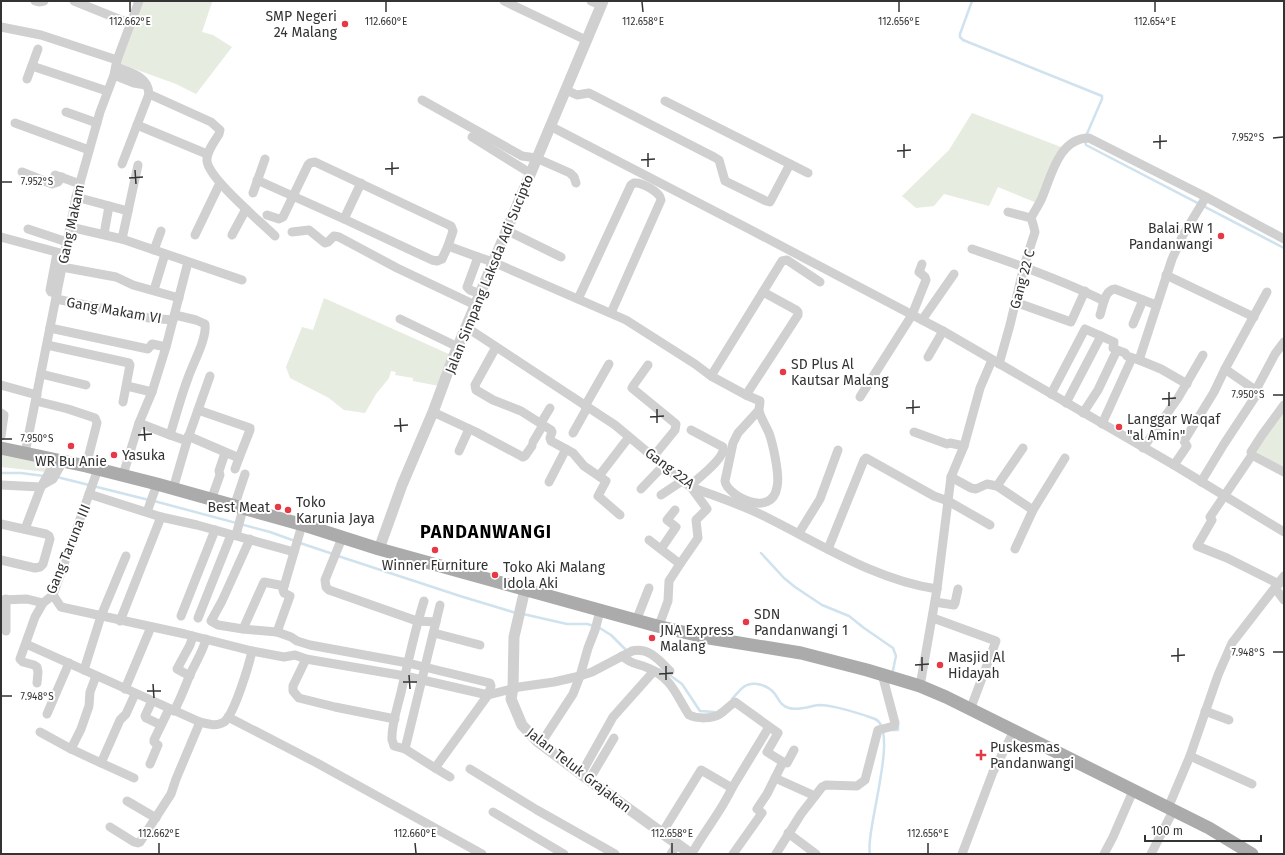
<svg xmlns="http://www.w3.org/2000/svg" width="1285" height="855" viewBox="0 0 1285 855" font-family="'Fira Sans',sans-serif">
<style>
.green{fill:#e6ecdf}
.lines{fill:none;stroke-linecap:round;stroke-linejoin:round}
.stream{stroke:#cfe2ee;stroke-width:2.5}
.minor{stroke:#d0d0d0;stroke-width:9}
.tertiary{stroke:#d0d0d0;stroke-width:11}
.primary{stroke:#ababab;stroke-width:13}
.ticks{fill:none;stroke:#333;stroke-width:1.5}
.poi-dot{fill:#e63946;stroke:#fff;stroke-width:1.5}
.labels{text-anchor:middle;stroke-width:4;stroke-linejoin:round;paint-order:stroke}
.poi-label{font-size:14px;fill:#333;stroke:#fff;text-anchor:start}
.street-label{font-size:14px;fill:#333;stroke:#fff}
.district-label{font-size:18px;font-weight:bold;letter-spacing:1px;fill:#000;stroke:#fff}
.ticks-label{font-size:10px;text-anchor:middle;fill:#333;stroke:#fff;stroke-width:4;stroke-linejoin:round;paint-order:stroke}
</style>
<rect width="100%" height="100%" fill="#fff"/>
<g class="green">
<polygon points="143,1 209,1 212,2 202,32 213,35 232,47 196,94 176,84 121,64 121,58"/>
<polygon points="972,113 1061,147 1037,203 998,187 989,206 944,194 934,206 916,208 902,196 949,150"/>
<polygon points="324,298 451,355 439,386 413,381 413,378 395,375 396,372 391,371 389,378 376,394 365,413 344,410 329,398 290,378 286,367 302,327 313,330"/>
<polygon points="1284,412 1284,467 1255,451"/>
<polygon points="1,454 51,464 46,472 1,467"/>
</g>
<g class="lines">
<g class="stream">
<polyline points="972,1 960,34 960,37 963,40 1102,96 1102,99 1086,136"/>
<polyline points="1085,141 1086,145 1284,248"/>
<polyline points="1,473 21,473 44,476"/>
<polyline points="57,477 149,500"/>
<polyline points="154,501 270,532 295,541"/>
<polyline points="300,543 333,554"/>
<polyline points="761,553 784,578 795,587 822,605 849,616 864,628 893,648 896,656 893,670"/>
<polyline points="338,556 460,596 516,613"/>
<polyline points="523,614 567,624 587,624 598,627 611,635 627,651"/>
<polyline points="658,669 664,671 682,684 700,711 714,712"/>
<path d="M 732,699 C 736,695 740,689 745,686 C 754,681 768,685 775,694 C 779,700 781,706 789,708 C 798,711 810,706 819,705 C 833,705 862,714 875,719 C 900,730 865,830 870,854"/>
<polyline points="892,730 898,730 898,725"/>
</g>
<g class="minor">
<polyline points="35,1 39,2 44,1"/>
<polyline points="74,1 131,24"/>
<polyline points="504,1 586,40"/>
<polyline points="591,1 601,5"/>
<polyline points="1,27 41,35 117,60"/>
<polyline points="32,66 107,91"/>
<path d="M 116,67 C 131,73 148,76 149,94 L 211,122 L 220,130 L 219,134 C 215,141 206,152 207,161 C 209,179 261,222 275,236"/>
<polyline points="114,75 134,83 146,85"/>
<polyline points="27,79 38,49"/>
<polyline points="566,90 577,95 589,93 714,157 719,160 725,181 766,201 770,202 790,164"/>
<polyline points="422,100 522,156 536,158 570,173 574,177 576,183"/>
<polyline points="665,101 808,173"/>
<polyline points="66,112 97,123"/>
<polyline points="15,123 89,150"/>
<polyline points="137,125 207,154"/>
<polyline points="550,126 751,230 943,331 1174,465 1284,532"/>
<polyline points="472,137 530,173"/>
<polyline points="122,164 149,94"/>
<polyline points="22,172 52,184 58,182 62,177"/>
<polyline points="55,175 80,184"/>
<polyline points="257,180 344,219 432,260 437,261 442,259 448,246"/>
<polyline points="253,193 265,159"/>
<polyline points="76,197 128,211"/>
<polyline points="267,215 279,219 283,217 308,165 310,163 315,162 451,226 453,231 448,246 478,257 467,287 470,290 480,294"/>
<path d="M 1031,218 C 1034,212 1038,206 1041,200 C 1051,178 1058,138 1089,138 L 1206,197 L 1284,239"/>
<polyline points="344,219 361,183"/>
<polyline points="70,227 122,239 242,280"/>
<polyline points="28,229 67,242"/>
<polyline points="506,230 561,257"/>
<polyline points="292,232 309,230 325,243 328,242 334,236 339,237 397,268 475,305"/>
<polyline points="104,234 109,206"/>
<polyline points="195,235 220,183"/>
<polyline points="232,235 246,209"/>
<polyline points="1,237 64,254"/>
<polyline points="122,239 138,165"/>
<path d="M 972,249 C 1017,264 1062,280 1104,301"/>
<polyline points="154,250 161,231"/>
<polyline points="57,253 50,290 51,292 57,293"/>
<path d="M 478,257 L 493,262 L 626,320 L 695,364 L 711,376 L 746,395 L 760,401 C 760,405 759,407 759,410 C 760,417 766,426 769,433 C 773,444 780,476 777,487 C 772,519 727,496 725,481 L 733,443 L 738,433 L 759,410"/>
<polyline points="62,267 116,277 133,285 179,298"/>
<polyline points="1166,275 1254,317"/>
<polyline points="154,290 165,254"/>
<polyline points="56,299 149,318 173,320"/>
<path d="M 578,299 L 631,185 L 634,183 C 642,182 660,192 661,200 L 611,313"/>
<polyline points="1015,302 1071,322 1085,291"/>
<path d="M 1100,315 C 1103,307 1104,290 1115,289 L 1156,305"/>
<polyline points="400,319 458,347"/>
<polyline points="922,320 954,274"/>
<polyline points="1133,324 1143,300"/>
<path d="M 466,327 L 615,425 L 682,481 L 691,487 C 717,497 743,505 768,518 C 822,545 876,580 937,589"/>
<polyline points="50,328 148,349 152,344 166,347"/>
<polyline points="47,345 129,363 130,365 123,402"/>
<polyline points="496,347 475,385 476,390 493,400 521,411 551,430 552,432 550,438 551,441 573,453 584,466 606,481 598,496 620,515"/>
<polyline points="928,357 943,331"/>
<polyline points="999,364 1010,325 1024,266 1035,232 1033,224 1031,218 1008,212"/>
<polyline points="648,365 633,386 632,388 676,424 675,430 653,457"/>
<polyline points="1225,369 1258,392"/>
<polyline points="41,374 86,385"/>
<polyline points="711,376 782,261 787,260 820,282"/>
<polyline points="1187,384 1161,369 1139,360 1172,259 1183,235 1206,197"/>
<polyline points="1,385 37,395"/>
<polyline points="127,386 152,392"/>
<polyline points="1051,394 1085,329 1101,336"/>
<polyline points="746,395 798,315 798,312 796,310 763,292"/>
<polyline points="860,397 912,315 926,280 925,277 919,272 922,264"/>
<polyline points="36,401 68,409 95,418 97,423 86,466"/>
<polyline points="1066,403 1101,336 1114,342 1113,348 1117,350"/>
<polyline points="1284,405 1262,435 1251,452 1252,455 1284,472"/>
<polyline points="585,406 609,364"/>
<polyline points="433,412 476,432 523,457 525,456 532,446"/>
<polyline points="1,413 4,415 1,436"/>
<polyline points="1083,413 1098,390 1117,350 1125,353 1127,356 1139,360"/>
<path d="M 139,423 L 170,435 C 176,416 181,396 188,378 C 193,363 207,339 205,324 L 196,320 L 175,315"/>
<polyline points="541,423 550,408"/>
<polyline points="1102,424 1132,358"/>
<polyline points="914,432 947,444 950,443 964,446"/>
<polyline points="573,433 587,408"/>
<polyline points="170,435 187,441 173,489"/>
<polyline points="188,436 239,458 250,430 250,428 198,410"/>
<polyline points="187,441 210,376"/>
<polyline points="533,442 543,425"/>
<polyline points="1143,448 1178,398 1203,355"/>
<polyline points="459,451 469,429"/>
<polyline points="25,453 76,197 100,112 114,75 117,60 139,1"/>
<polyline points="1252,455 1210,517 1212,520 1197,546 1227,558 1279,584"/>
<polyline points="1174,465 1187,446 1184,441 1214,392 1225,369 1267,292"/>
<polyline points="235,469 239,458"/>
<polyline points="123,475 139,423 152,392 166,347 188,262"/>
<polyline points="599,476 629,437"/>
<polyline points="951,477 971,488 976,489 987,484 997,486 1033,510"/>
<polyline points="549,482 566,449"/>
<polyline points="1201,482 1224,444 1257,394 1258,386 1275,354 1284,342"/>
<polyline points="44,484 53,479 63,461"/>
<polyline points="1,485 41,487"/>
<path d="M 690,486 C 698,478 726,458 723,447 L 691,430"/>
<polyline points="997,486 1023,448"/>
<polyline points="641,489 663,466"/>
<polyline points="89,494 161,517 197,525 294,552"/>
<polyline points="661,495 682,481"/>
<polyline points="211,500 220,475 219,471 225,453"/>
<polyline points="234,507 245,474"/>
<polyline points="147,512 157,484"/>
<polyline points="1,524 46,534 49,536 50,539 43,564 40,567 35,568 1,560"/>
<polyline points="25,529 41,487 56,460"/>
<polyline points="799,533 820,499 838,450"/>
<polyline points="236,535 243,509"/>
<polyline points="342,538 325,580 326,587 329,590 417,621 436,622"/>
<polyline points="250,539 222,601 211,621 218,625 243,629 264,582 284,586"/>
<polyline points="649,540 680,564 669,581 668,601 661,620 657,626"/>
<polyline points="661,549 676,527 667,520 675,510"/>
<polyline points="828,549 864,460 866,458 934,496 948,501 990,525"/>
<polyline points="1015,549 1033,510 1065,458"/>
<polyline points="680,564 698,538 696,520 707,509 691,487"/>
<polyline points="1275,588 1284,600"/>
<path d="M 53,595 L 61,607 L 185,634 L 252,651 L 284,657 L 295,655 L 306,659 L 405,676 L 488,695 L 519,687 L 554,682 L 580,676 L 592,672 L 632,651 C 649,647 659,660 670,671"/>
<polyline points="6,599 6,631"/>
<polyline points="1,600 27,599 43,603"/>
<polyline points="935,602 954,605 955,603 958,589"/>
<polyline points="181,616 215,530"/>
<polyline points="198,618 231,535"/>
<polyline points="933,618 996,641 970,710"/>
<polyline points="120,621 161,517"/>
<polyline points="636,621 649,588"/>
<path d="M 243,629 L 277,632 L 291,637 L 297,641 L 310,645 L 408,663 L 490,683 L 491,686 L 488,695 L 435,768 L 405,749 L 394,746 C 393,743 393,742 392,740 C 391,724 399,703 402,688 C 409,659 415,629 424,601"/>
<polyline points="277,632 290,596 284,593 283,590 302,525"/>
<polyline points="434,633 480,645"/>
<path d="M 26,644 L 200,722 C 208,724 216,727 224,722 C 234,715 249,665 252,651"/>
<path d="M 622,656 C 632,665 637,663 648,668 C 672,678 676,695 689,715 C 698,719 712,719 720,714 C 726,710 730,705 735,702 L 778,733 L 767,752 L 783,762 L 767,794 L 757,809 L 762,813 L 733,854"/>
<polyline points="306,659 293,686 293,691 299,698 335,707 395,719"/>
<polyline points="84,670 101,616 126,556"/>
<polyline points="96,676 90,692 89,706 81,729 71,749 101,763"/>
<polyline points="190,676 177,669 190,645 193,636"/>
<polyline points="37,683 38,672 37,667 34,665 23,662 20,659 35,617 43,603 53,595 98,469"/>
<polyline points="920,686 937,589 951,477 964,446 980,388 992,360"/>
<polyline points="125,689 151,627"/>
<polyline points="152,701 145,716 146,718 161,725"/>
<path d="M 174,711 C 179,702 183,692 187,682 C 192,667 202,655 206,639"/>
<polyline points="1205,711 1229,720"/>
<polyline points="47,714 69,663"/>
<polyline points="228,717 317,763 482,854"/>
<polyline points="40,732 71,749"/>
<polyline points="543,740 573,694 580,676 588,648 595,630 600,611"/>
<polyline points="405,749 440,605"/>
<polyline points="1190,756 1252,784"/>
<polyline points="783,762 787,763 794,750"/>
<polyline points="150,764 158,745 154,742 154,740 169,709"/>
<polyline points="435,768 450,777"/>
<polyline points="470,769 537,810 615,854"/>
<polyline points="581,774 613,717 654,671"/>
<polyline points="134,778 101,763 120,720 126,714 135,694"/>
<polyline points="775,778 815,796"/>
<polyline points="589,780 614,738"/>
<polyline points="127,801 156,818"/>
<polyline points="1168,808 1190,756 1218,675 1232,643 1284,576"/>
<polyline points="493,812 564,854"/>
<polyline points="110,827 134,842 138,843 140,842 171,794 176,779 200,722"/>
<polyline points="662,833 701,770 732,788 769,727"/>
<polyline points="788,833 816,854"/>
<path d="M 694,850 C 706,829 722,810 732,788"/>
<polyline points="671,854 677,844"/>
<polyline points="776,854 801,814 822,787 826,785 857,786 865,780 878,730 894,726 895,723 882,674"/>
<polyline points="962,854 993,772 1014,731"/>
<polyline points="1104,854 1113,837 1133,791"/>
<polyline points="1151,854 1173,811"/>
</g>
<g class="tertiary">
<polyline points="379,549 402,485 433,412 453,358 603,1"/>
<polyline points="525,589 514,637 513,688 511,699 522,725 537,741 589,780 691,854"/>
</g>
<polyline class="primary" points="1,448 86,466 157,484 307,526 379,549 657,626 709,638 801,653 867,670 920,686 946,697 1209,828 1252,854"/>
</g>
<path class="ticks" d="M 130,2 L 130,12M 386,2 L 386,12M 642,2 L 643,12M 899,2 L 899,12M 1155,2 L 1155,12M 1160,135 L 1160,149M 1273,138 L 1283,137M 1153,142 L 1167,141M 904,144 L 904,158M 897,151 L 911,150M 648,153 L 648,167M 641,160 L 655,159M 392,162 L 392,175M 385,169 L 399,168M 135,170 L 136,184M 129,178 L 143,177M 2,182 L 12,182M 1169,392 L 1169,406M 1273,395 L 1283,395M 1162,399 L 1176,398M 913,400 L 913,414M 906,408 L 920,407M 657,409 L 657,423M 650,417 L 664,416M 400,418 L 401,432M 394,426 L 408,425M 144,427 L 145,441M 138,435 L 152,434M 2,439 L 12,439M 1178,648 L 1178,662M 1273,652 L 1283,652M 1171,656 L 1185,655M 922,657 L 922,671M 915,665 L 929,664M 666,666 L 666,680M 659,674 L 673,673M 409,675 L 410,689M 403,682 L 417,682M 153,684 L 154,698M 147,691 L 161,691M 2,696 L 12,696M 159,843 L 159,853M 415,843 L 416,853M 672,843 L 672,853M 928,843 L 928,853"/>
<g class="poi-dot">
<circle cx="345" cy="24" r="4"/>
<circle cx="1221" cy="236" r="4"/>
<circle cx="783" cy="372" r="4"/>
<circle cx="1119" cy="427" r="4"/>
<circle cx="71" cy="446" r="4"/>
<circle cx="114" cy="455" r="4"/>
<circle cx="278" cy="507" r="4"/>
<circle cx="288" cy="510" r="4"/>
<circle cx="435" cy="550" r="4"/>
<circle cx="495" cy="575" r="4"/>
<circle cx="746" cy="622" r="4"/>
<circle cx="652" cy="638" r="4"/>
<circle cx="940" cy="665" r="4"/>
<path d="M979 749h4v4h4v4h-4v4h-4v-4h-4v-4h4z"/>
</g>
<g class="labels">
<g class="poi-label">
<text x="337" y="21" text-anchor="end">SMP Negeri<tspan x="337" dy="16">24 Malang</tspan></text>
<text x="1213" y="233" text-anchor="end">Balai RW 1<tspan x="1213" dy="16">Pandanwangi</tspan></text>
<text x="791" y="369">SD Plus Al<tspan x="791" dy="16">Kautsar Malang</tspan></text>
<text x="1127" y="424">Langgar Waqaf<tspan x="1127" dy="16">"al Amin"</tspan></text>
<text x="122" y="460">Yasuka</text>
<text x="71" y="466" text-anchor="middle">WR Bu Anie</text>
<text x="296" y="507">Toko<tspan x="296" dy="16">Karunia Jaya</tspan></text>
<text x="270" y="512" text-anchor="end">Best Meat</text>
<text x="435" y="570" text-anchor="middle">Winner Furniture</text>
<text x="503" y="572">Toko Aki Malang<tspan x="503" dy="16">Idola Aki</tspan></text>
<text x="754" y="619">SDN<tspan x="754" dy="16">Pandanwangi 1</tspan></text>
<text x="660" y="635">JNA Express<tspan x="660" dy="16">Malang</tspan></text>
<text x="948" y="662">Masjid Al<tspan x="948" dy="16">Hidayah</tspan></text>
<text x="990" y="752">Puskesmas<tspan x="990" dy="16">Pandanwangi</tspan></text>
</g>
<g class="street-label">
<text transform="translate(71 224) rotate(-78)" y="5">Gang Makam</text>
<text transform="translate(489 274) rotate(-68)" y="5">Jalan Simpang Laksda Adi Sucipto</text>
<text transform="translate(1022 279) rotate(-75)" y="5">Gang 22 C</text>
<text transform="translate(114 310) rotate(10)" y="5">Gang Makam VI</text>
<text transform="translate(670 468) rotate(37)" y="5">Gang 22A</text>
<text transform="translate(68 549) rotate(-68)" y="5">Gang Taruna III</text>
<text transform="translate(579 770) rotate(38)" y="5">Jalan Teluk Grajakan</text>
</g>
<g class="district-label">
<text x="486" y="538">PANDANWANGI</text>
</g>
</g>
<g class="ticks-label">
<text x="130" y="25">112.662°E</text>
<text x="386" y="25">112.660°E</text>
<text x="643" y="25">112.658°E</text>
<text x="899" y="25">112.656°E</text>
<text x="1155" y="25">112.654°E</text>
<text x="1248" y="141">7.952°S</text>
<text x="37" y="185">7.952°S</text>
<text x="1248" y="398">7.950°S</text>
<text x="37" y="442">7.950°S</text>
<text x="1248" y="656">7.948°S</text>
<text x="37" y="700">7.948°S</text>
<text x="159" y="837">112.662°E</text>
<text x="415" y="837">112.660°E</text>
<text x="672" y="837">112.658°E</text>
<text x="928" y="837">112.656°E</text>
</g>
<rect width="1285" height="855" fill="none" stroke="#333333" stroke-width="4"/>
<path d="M1145 835v6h116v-6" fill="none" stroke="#333333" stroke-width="2"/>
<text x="1151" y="835" font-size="12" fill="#333333" stroke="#ffffff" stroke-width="3" paint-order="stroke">100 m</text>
</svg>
